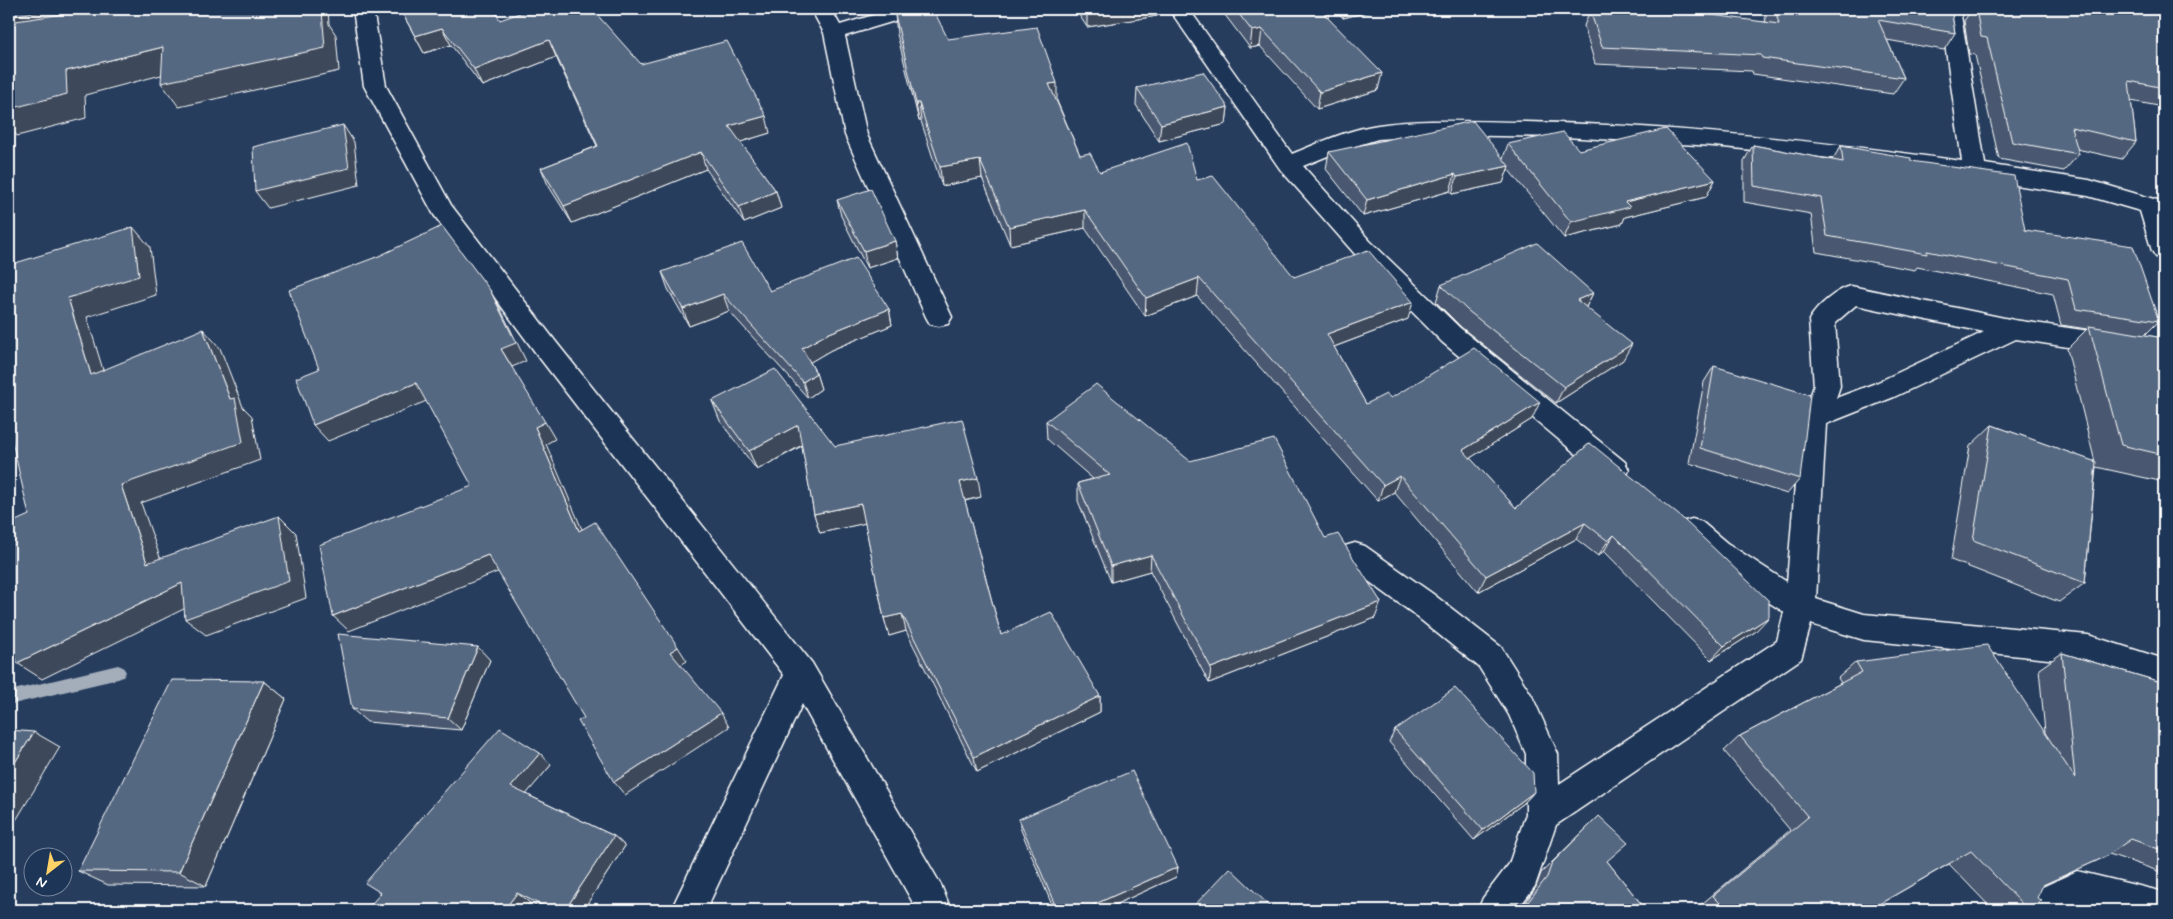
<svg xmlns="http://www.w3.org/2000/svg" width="2173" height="919" viewBox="0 0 2173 919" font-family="Mynerve,sans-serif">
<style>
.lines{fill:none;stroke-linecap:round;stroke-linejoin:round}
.stream{fill:#a4aebb;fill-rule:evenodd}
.street-casing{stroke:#fff;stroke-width:3}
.street{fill:#1d3557;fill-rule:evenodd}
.wall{fill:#49596f;stroke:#fff}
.shaded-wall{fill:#3c485a;stroke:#fff}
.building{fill:#556781;stroke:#fff}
</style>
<rect width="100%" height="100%" fill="#263d5e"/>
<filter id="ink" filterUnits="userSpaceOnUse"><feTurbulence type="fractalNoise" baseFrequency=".02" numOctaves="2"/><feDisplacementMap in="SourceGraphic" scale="10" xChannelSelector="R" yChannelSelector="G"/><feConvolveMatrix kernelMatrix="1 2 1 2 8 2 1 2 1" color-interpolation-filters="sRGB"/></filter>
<g filter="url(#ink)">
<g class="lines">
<polygon class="stream" points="118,665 123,667 126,672 123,677 118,679 9,705 9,691"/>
<defs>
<g id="street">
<polygon points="353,9 373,9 386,86 451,205 556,342 812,663 941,885 951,910 917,910 802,704 706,910 671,910 784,675 538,356 434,215 364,86"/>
<polygon points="811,9 831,9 840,25 894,9 924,9 921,13 845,36 867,135 952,317 948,324 939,326 930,324 926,317 845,135 824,33"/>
<path d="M 1169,9 L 1189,9 L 1292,154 C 1319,143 1349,129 1378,125 C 1427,118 1477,122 1526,122 C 1672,125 1818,141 1962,161 L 1940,9 L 1960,9 L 1985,164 L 2089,180 L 2164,202 L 2164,259 L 2156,257 L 2152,251 L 2140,211 L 2088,196 L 1859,161 L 1714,146 L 1565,137 L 1436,135 L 1378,139 L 1345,149 L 1303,166 L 1370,241 L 1460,328 L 1625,462 L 1629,470 L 1625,478 L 1615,481 L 1605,478 L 1442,342 L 1354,253 L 1280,169 Z"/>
<path d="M 1851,286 L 2014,320 L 2164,342 L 2164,362 L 2016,339 L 1894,397 L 1826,424 L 1816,599 L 1864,614 L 2088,635 L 2164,659 L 2164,687 L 2088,663 L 1864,640 L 1811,624 L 1801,659 L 1556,825 L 1535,886 L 1517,910 L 1478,910 L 1483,898 L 1509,864 L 1526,814 L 1526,754 L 1509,715 L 1479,667 L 1411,612 L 1345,564 L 1340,555 L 1345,546 L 1355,543 L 1365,546 L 1433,594 L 1501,647 L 1532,696 L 1558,754 L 1559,784 L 1777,641 L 1784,612 C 1757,594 1691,558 1678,531 L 1682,522 L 1692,519 L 1702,522 L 1727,543 L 1787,582 L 1800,423 L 1814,386 L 1809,320 C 1817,306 1836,290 1851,286 ZM 1856,305 L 1984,332 L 1876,383 L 1836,398 L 1840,386 L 1835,323 Z"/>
<polygon points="2077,871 2164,892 2164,910 2097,910 2078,906 2068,910 2014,910 2019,898"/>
</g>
</defs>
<use href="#street" class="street-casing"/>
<use href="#street" class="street"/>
</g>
<g class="wall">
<polygon points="400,9 500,20 641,64 770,133 740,142 776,191 781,208 744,223 706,169 572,223 548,185 541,168 597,146 556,57 482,86 451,45 424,53"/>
<polygon points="1075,9 1158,9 1157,16 1087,27"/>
<polygon points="1225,9 1325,9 1329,13 1328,18 1378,90 1317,109 1260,46 1250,48 1225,15"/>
<polygon points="1335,9 1379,9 1343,18"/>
<polygon points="1763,9 1951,9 1955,33 1944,50 1887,40 1904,78 1893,94 1753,74 1752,71 1595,64 1584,26 1590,10 1766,22"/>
<polygon points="1972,9 2164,9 2164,107 2131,101 2136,142 2122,159 2077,149 2079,154 2064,171 1999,159 1975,55 1969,54 1964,21"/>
<polygon points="895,15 948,39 1057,101 1080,155 1100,172 1197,180 1294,277 1408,319 1334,347 1366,404 1391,398 1532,419 1470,458 1516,508 1590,443 1755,632 1711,660 1604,551 1598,556 1576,539 1478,592 1394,492 1378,501 1197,296 1145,316 1085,228 1010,245 982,178 942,186 921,121 919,121 897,34"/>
<polygon points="1137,88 1228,107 1226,124 1159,141 1136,105"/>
<polygon points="1508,144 1579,150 1715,180 1706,197 1625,217 1622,224 1564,238 1508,169 1503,183 1452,194 1450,191 1363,216 1326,169 1329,152 1503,158"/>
<polygon points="1753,145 1832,160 1841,146 1911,161 2025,230 2159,321 2145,335 2164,338 2164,482 2096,467 2085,583 2059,602 1951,560 1970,446 1992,425 2095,462 2067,349 2087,329 2061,325 2053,294 1917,267 1915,270 1816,252 1811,214 1744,202 1744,161"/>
<polygon points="837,200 895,241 898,258 867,268 841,216"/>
<polygon points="662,272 770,291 889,309 892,325 831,350 810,362 816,373 821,389 808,398 729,311 689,326 668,289"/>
<polygon points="1441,285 1593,293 1586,307 1623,360 1556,403 1461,327 1436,302"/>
<polygon points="1714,366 1800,479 1787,494 1689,463 1704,382"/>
<polygon points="712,401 835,446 981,497 965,501 1001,635 1100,696 1100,712 977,772 906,631 889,636 884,618 865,523 820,533 814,514 802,446 757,470 720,421"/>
<polygon points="1046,421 1190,461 1325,538 1375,618 1209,683 1150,571 1111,582 1078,501 1078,483 1093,479 1047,439"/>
<polygon points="2062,653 2164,683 2164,873 2109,854 2105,857 2043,885 2028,910 1993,910 1949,864 1869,910 1699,910 1697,908 1790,830 1724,751 1740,736 1841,683 1838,678 1856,662 2045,732 2039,669"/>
<polygon points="490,660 461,730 367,722 352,709"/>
<polygon points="264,681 286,699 206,886 108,885 78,871"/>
<polygon points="1395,730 1534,792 1524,803 1474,840 1389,742"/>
<polygon points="551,765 526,794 614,836 625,846 583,910 544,910 530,903 524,910 366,910"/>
<polygon points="1599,816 1607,861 1646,910 1504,910 1511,903 1526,902 1536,887 1541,873"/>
<polygon points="1019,819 1178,867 1176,877 1103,910 1054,910 1021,830"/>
</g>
<g class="shaded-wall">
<polygon points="9,9 167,9 9,23"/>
<polygon points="316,9 328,9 329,24 336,35 339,71 179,107 161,83 316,12"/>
<polygon points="1095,9 1158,9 1157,16 1087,27 1087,10"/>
<polygon points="1344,9 1379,9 1343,18"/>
<polygon points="442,28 451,45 424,53 415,36"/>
<polygon points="1262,29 1260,46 1250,48 1252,31"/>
<polygon points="549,40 556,57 482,86 474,69"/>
<polygon points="163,47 180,70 85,95 86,118 17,136 9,126 9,109 66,71"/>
<polygon points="1382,73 1378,90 1317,109 1320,92"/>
<polygon points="1057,83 1057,101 1050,102 1049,84"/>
<polygon points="916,103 919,103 921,121 919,121"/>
<polygon points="1228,107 1226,124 1159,141 1161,124"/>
<polygon points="766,116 770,133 734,144 729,126"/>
<polygon points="343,125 354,142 359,185 268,208 255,191"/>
<polygon points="701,152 706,169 572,223 564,206"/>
<polygon points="980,160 982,178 942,186 940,167"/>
<polygon points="1509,166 1503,183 1452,194 1457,177"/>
<polygon points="1455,174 1450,191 1363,216 1367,200"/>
<polygon points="1715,180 1706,197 1625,217 1622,224 1564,238 1571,222 1625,202"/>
<polygon points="776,191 781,208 744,223 739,207"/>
<polygon points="1085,210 1085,228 1010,245 1009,227"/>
<polygon points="133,227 150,247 156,295 87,317 110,393 91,375 68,298"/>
<polygon points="895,241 898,258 867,268 864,251"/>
<polygon points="1199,278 1197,296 1145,316 1146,298"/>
<polygon points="490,290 500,308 526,361 512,367 501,349"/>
<polygon points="1593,293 1585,309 1577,300"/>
<polygon points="723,294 729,311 689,326 683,309"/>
<polygon points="1413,302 1408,319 1323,351 1327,334"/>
<polygon points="889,309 892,325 831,350 807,364 802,348 827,334"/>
<polygon points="203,329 220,348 243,407 252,416 260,460 141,503 168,580 147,563 121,485 230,399"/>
<polygon points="1632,344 1623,360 1556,403 1564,387"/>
<polygon points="816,373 821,389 808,398 803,382"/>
<polygon points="416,383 429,400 328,441 313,425"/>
<polygon points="1540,402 1532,419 1456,467 1463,450"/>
<polygon points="545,422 555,439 546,444 589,546 579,531 535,427"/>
<polygon points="798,425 804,444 757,470 749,451"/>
<polygon points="1400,476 1394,492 1378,501 1383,485"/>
<polygon points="978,478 981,497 963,501 960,482"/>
<polygon points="861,504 866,523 820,533 814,514"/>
<polygon points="279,516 296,533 306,598 206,635 185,619"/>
<polygon points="1585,523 1576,539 1478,592 1486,576"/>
<polygon points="1614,535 1604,551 1598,556 1608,541"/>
<polygon points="488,555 500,571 349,631 333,616"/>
<polygon points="1151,555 1150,571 1111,582 1111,566"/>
<polygon points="182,583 202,600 42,679 17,663"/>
<polygon points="1381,602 1375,618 1209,683 1211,668"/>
<polygon points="902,614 906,631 889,636 884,618"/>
<polygon points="1769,617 1755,632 1711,660 1724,646"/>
<polygon points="478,647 490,660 461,730 448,718"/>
<polygon points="678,647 687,661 679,666 670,652"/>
<polygon points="264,681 286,699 206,886 179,872"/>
<polygon points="1100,696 1100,712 977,772 974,757"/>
<polygon points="721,713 729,727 625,795 614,782"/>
<polygon points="34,732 60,747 9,832 9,772"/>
<polygon points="540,753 551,765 523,798 511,787"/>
<polygon points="1534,792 1524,803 1474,840 1483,830"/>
<polygon points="614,836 625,846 583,910 565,910"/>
<polygon points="1178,867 1176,877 1103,910 1082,910"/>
<polygon points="517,893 530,903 524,910 504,910"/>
</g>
<g class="building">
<polygon points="9,9 57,9 9,16"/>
<polygon points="97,9 316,9 316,12 322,11 325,48 161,83 163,47 66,71 67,94 9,109 9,22"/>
<polygon points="400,9 493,9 500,20 531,9 592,9 641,64 727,41 766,116 729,126 776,191 739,207 701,152 564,206 541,168 598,146 549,40 474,69 442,28 415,36"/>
<polygon points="929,9 933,9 948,39 1037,27 1057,83 1049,84 1080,155 1090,153 1100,172 1187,143 1197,180 1213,176 1294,277 1368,250 1413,302 1327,334 1366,404 1386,394 1391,398 1474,348 1540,402 1463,450 1516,508 1590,443 1681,517 1769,601 1769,617 1724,646 1614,535 1608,541 1585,523 1486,576 1400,476 1383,485 1199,278 1146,298 1085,210 1009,227 980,160 940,167 919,103 916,103 895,15"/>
<polygon points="1235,9 1325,9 1329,13 1324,14 1382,73 1320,92 1262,29 1252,31"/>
<polygon points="1775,9 1951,9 1955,33 1878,20 1904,78 1762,58 1761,55 1602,47 1590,10 1712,15 1779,24"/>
<polygon points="1976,9 2164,9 2164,88 2129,81 2136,142 2071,127 2079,154 2012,142 1987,38 1981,37"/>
<polygon points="1203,72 1228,107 1161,124 1137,88"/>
<polygon points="1473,121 1509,166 1457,177 1455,174 1367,200 1329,152"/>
<polygon points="343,125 349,168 255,191 253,147"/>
<polygon points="1666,129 1715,180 1625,202 1630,207 1571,222 1508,144 1563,132 1579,150"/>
<polygon points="1753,145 1843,162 1841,146 1911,158 1911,161 2014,176 2025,230 2133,246 2159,321 2076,309 2068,279 1927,251 1927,254 1827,236 1821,198 1754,186"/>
<polygon points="871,189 895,241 864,251 837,200"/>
<polygon points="442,226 490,290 516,343 501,349 545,422 535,427 579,531 595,522 678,647 670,652 721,713 614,782 578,721 584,718 488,555 333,616 319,545 472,486 416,383 313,425 296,378 319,369 289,290 379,256"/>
<polygon points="133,227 139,276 68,298 91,375 203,329 230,399 235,398 243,442 121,485 147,563 279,516 289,581 185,619 182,583 17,663 9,631 9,543 13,542 9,527 9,524 29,515 9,428 9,265"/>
<polygon points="742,243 770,291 856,258 889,309 827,334 802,348 816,373 803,382 723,294 683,309 662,272"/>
<polygon points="1537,243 1593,293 1577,300 1632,344 1564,387 1467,310 1441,285"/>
<polygon points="2089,326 2164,338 2164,455 2121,445"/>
<polygon points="1714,366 1810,395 1800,479 1700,448"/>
<polygon points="775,369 835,446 962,419 978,478 960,482 1001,635 1051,612 1100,696 974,757 902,614 884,618 861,504 814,514 798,425 749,451 712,401"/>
<polygon points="1096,384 1190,461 1274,439 1325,538 1338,534 1381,602 1211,668 1151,555 1111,566 1078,483 1110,475 1046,421"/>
<polygon points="1992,425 2096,462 2085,583 1973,540"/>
<polygon points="338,634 478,647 448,718 352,709"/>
<polygon points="1987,645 2075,778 2062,653 2164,683 2164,851 2131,839 2105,857 2043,885 2037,898 2042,900 2028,910 1971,851 1869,910 1727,910 1713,896 1808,817 1740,736 1862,672 1856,662"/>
<polygon points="172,680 264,681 179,872 78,871"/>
<polygon points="1455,688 1533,773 1534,792 1483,830 1395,730"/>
<polygon points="500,728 540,753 511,787 614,836 565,910 551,910 517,893 504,910 366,910 381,893 365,883"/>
<polygon points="9,730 34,732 9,772"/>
<polygon points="1132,771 1178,867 1082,910 1057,910 1019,819"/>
<polygon points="1599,816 1628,843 1607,861 1646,910 1519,910 1511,903 1528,902 1547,877 1552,863"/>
<polygon points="1230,868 1274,910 1190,910"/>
</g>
</g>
<rect width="2173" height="919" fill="none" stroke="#1d3557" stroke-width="30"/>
<rect x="15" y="15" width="2143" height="889" fill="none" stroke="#fff" stroke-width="2" filter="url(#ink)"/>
<g transform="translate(48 872) rotate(211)"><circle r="24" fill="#1d3557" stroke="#77869a"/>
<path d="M0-4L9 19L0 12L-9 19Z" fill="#ffd166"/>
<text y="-8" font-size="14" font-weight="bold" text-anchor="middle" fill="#ffffff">N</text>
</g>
</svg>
